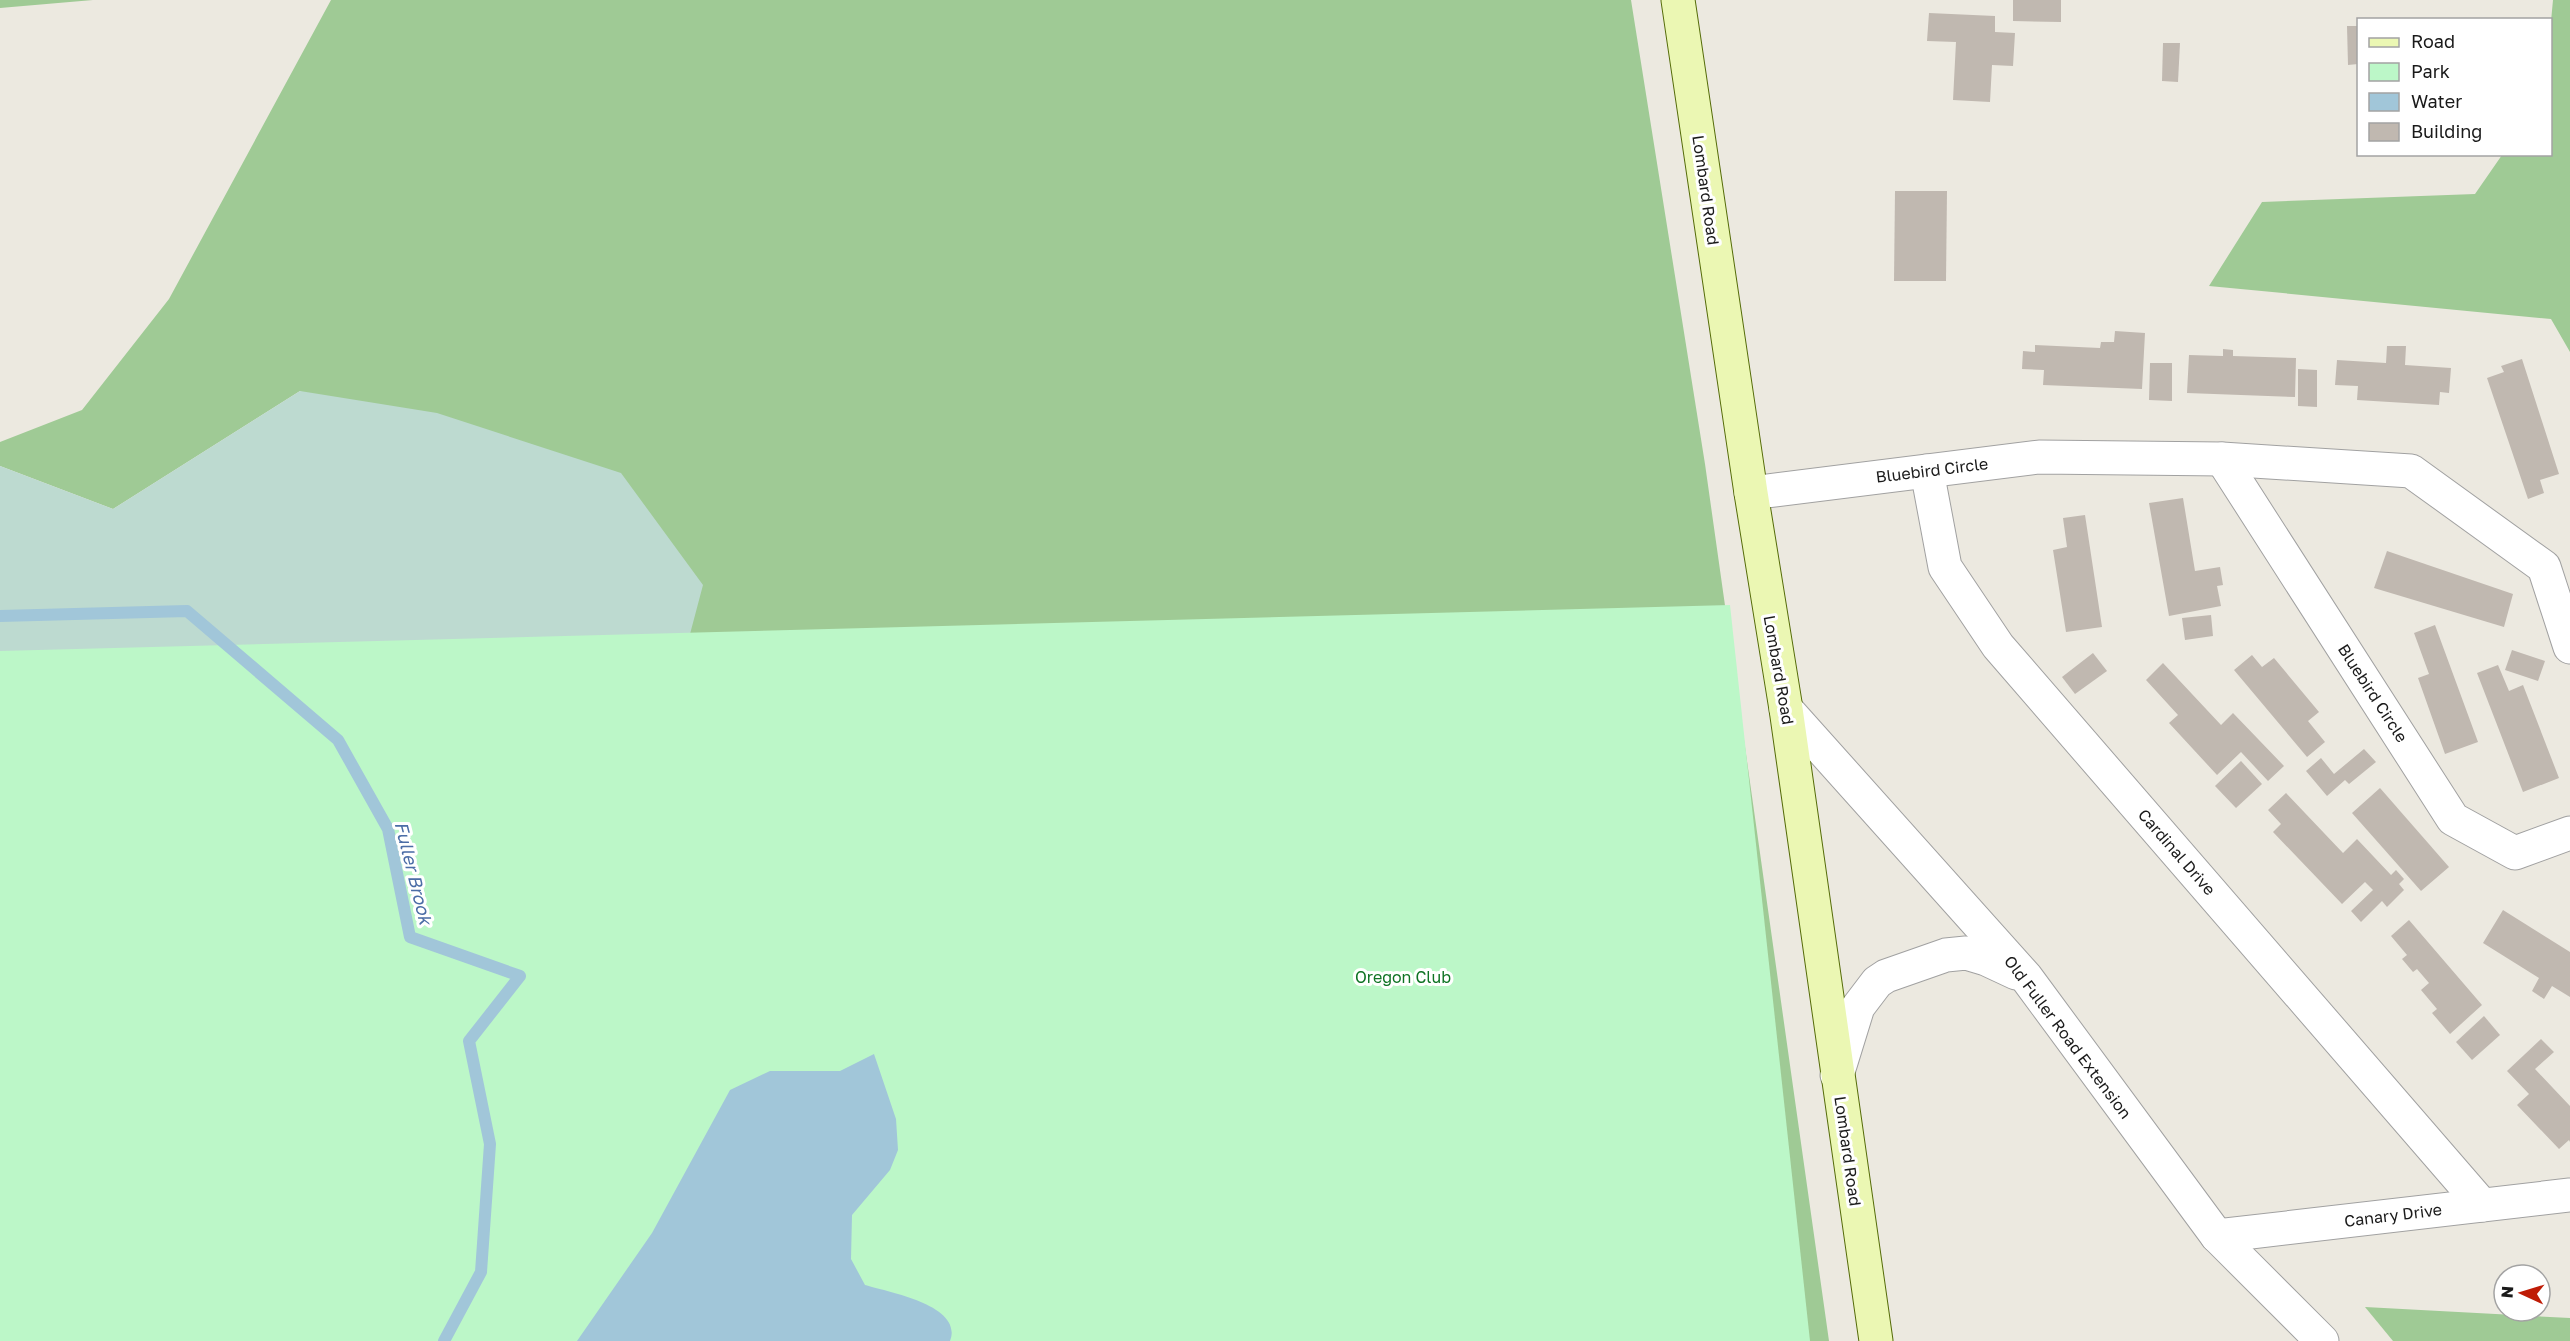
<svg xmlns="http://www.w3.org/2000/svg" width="2570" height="1341" viewBox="0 0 2570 1341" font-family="'Golos Text',sans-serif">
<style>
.forest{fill:#9fca95}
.wetland{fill:#bddad0}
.park{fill:#bcf7c8}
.water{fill:#a1c6d9}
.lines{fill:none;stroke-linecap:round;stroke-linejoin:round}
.stream{stroke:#a1c6d9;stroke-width:12}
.building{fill:#c0b8b0}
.street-casing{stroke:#a1a1a1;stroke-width:35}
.secondary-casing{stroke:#546b08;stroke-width:35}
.street{stroke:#fff;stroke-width:33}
.secondary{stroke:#ebf7b3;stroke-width:33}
.labels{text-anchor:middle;stroke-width:6;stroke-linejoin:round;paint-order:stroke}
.street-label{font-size:16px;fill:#1a1a1a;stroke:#fff}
.park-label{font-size:16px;fill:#0e7323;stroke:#fff}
.water-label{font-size:18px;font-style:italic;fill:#4b6da6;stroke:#fff}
</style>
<rect width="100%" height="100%" fill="#ece9e0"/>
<g class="forest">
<polygon points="0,0 93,0 0,8"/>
<polygon points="331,0 1631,0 1705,464 1829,1341 1708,1341 1359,1060 300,391 113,509 0,466 0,442 82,410 169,299"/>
<polygon points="2553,0 2570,0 2570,352 2551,319 2209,286 2262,202 2475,194 2502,155 2550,154 2550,32"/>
<polygon points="2365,1307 2570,1318 2570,1341 2393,1341"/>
</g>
<polygon class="wetland" points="300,391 437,413 621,473 703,585 645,804 0,785 0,466 113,509"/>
<polygon class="park" points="1730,605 1810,1341 0,1341 0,651"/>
<path class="water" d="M 874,1054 L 896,1119 L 898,1150 L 890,1170 L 852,1215 L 851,1259 L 865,1285 C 888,1292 964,1305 950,1341 L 577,1341 L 652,1233 L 730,1090 L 770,1071 L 840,1071 Z"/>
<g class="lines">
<polyline class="stream" points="0,616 187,611 338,740 388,829 410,937 520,976 469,1041 490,1144 481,1272 444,1341"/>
</g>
<g class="building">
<polygon points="2013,0 2061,0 2061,22 2013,21"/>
<polygon points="1929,13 1995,16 1995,32 2015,33 2013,66 1992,65 1990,102 1953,100 1956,42 1927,41"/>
<polygon points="2347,26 2358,26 2358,64 2348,65"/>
<polygon points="2163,43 2180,43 2178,82 2162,81"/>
<polygon points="1895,191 1947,191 1946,281 1894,281"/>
<polygon points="2115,331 2145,333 2142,389 2043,385 2044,370 2022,369 2023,351 2035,352 2035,345 2100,348 2101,342 2114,342"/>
<polygon points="2387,346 2406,346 2405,365 2451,368 2449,393 2440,392 2439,405 2357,400 2358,386 2335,385 2337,360 2386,363"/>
<polygon points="2223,349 2233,350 2233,356 2296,358 2295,397 2187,393 2189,355 2223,356"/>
<polygon points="2522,359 2559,474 2540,480 2544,493 2528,499 2487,378 2504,372 2501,366"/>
<polygon points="2150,363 2172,363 2172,401 2149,400"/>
<polygon points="2298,369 2317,370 2317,407 2298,406"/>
<polygon points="2183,498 2195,571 2220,567 2223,585 2217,586 2221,606 2169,616 2149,503"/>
<polygon points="2085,515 2102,627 2066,632 2053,550 2067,547 2063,518"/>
<polygon points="2387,551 2513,594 2504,627 2374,588"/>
<polygon points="2211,615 2213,636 2185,640 2182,618"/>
<polygon points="2435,625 2478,742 2445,754 2418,678 2429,674 2414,633"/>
<polygon points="2512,650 2545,661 2538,681 2505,670"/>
<polygon points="2093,653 2107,671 2075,694 2062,677"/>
<polygon points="2252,655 2262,667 2274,658 2319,712 2308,721 2325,742 2307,757 2234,670"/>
<polygon points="2163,663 2221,725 2233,713 2284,766 2268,781 2241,752 2217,775 2169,723 2178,715 2146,680"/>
<polygon points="2498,665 2509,691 2523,685 2559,778 2523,792 2477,673"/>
<polygon points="2364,749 2376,762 2349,784 2345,780 2327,796 2306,771 2321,758 2334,774"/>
<polygon points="2241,761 2262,784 2236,808 2215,786"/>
<polygon points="2380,788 2449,867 2421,891 2352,813"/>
<polygon points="2286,793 2343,853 2357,839 2391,875 2396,870 2404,879 2399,884 2404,890 2387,907 2382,901 2361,922 2351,911 2373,890 2365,882 2342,904 2273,832 2281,824 2268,810"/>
<polygon points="2503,910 2570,952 2570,997 2552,986 2544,999 2532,991 2539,978 2483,943"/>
<polygon points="2409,920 2482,1005 2450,1034 2432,1013 2437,1009 2421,990 2429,983 2417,969 2413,972 2402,959 2407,955 2391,936"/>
<polygon points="2484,1016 2500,1035 2472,1060 2456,1042"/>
<polygon points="2541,1039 2554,1052 2535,1069 2570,1106 2570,1142 2569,1140 2559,1149 2517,1105 2529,1094 2507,1071"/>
</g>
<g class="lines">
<defs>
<g id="street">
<polyline points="2222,459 2453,819 2515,853 2570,833"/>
<polyline points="1927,471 1945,567 1998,646 2482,1205"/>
<polyline points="1751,493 2039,457 2222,459 2411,471 2544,567 2570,647"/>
<polyline points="1786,709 2026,977 2217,1236 2322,1341"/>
<polyline points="1837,1075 1858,1007 1877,982 1886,976 1946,955 1966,953 1986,959 2016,973"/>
<polyline points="2217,1236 2570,1195"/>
</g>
<polyline id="secondary" points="1678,0 1751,493 1786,709 1876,1341"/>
</defs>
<use href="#street" class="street-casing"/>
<use href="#secondary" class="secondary-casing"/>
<use href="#street" class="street"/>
<use href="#secondary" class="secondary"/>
</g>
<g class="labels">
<g class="street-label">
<text transform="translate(1706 190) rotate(82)" y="6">Lombard Road</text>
<text transform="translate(1932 470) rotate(-7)" y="6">Bluebird Circle</text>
<text transform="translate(1779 670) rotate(80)" y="6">Lombard Road</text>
<text transform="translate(2373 693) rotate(57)" y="6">Bluebird Circle</text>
<text transform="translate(2177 852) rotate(49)" y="6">Cardinal Drive</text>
<text transform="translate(2068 1037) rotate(53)" y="6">Old Fuller Road Extension</text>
<text transform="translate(1848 1151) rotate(82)" y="6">Lombard Road</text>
<text transform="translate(2393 1215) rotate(-7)" y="6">Canary Drive</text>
</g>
<g class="park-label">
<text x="1403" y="983">Oregon Club</text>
</g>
<g class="water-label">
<text transform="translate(413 873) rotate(76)" y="6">Fuller Brook</text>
</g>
</g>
<rect x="2357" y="18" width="195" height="138" fill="#ffffff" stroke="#a3a3a3" stroke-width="1.5"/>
<rect x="2369" y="38" width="30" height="9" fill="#ebf7b3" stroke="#a3a3a3" stroke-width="1.5"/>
<text x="2411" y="48" font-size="18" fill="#1a1a1a">Road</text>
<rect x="2369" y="63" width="30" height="18" fill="#bcf7c8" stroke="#a3a3a3" stroke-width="1.5"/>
<text x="2411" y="78" font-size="18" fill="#1a1a1a">Park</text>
<rect x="2369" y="93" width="30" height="18" fill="#a1c6d9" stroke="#a3a3a3" stroke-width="1.5"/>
<text x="2411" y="108" font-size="18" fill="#1a1a1a">Water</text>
<rect x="2369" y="123" width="30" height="18" fill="#c0b8b0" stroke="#a3a3a3" stroke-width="1.5"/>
<text x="2411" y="138" font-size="18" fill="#1a1a1a">Building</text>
<g transform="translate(2522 1293) rotate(274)"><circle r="28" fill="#ffffff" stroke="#a3a3a3" stroke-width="1.5"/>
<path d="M0-4.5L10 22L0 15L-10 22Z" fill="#bf1c06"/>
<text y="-9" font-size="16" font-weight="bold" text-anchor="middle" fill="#1a1a1a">N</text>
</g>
</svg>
